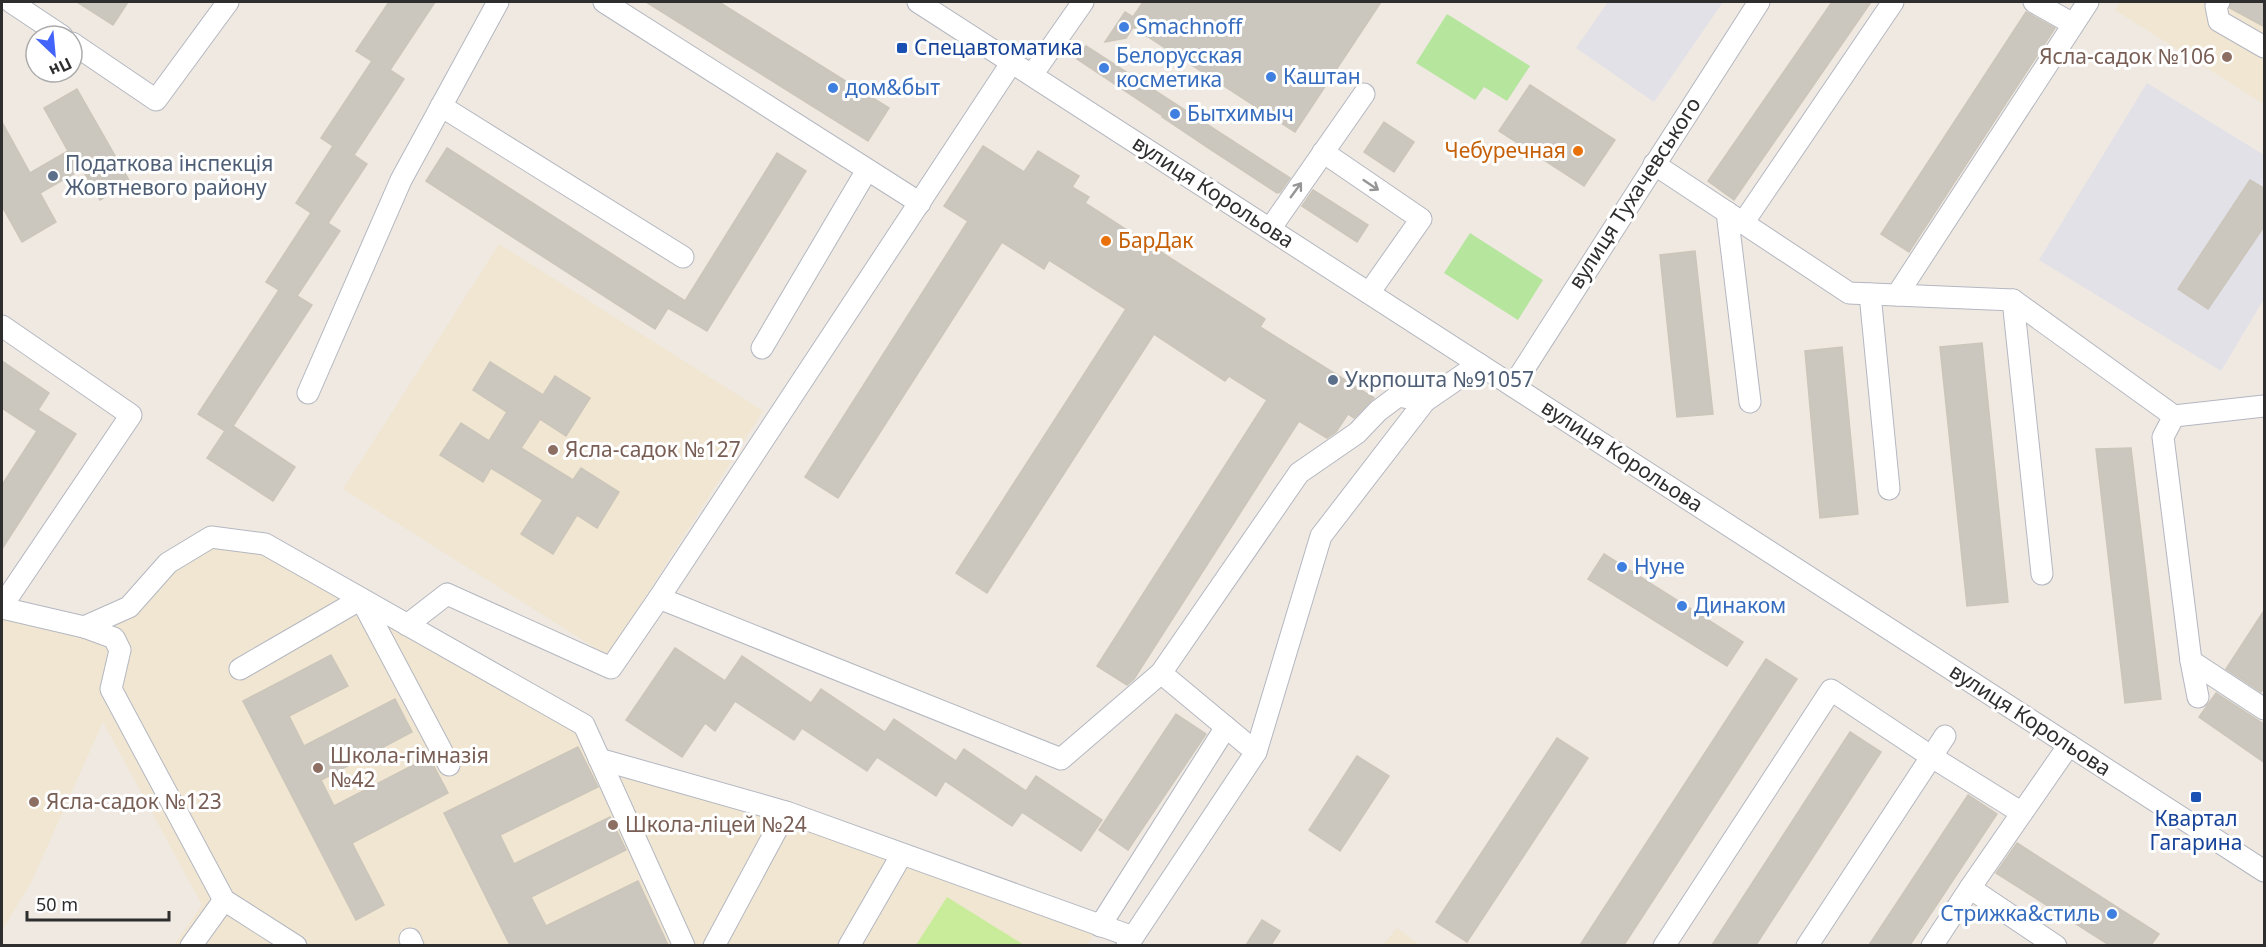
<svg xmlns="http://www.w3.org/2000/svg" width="2266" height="947" viewBox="0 0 2266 947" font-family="'Noto Sans',sans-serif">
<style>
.industrial{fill:#e3e1e8}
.education{fill:#f0e6d1}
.green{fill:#b6e59e}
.pitch{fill:#c9ec9a}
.building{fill:#cbc7bf;stroke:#cbc5ba;stroke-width:1.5}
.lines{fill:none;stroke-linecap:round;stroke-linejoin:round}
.minor-casing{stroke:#b4b7c1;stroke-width:23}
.minor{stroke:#fff;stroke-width:21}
.oneway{stroke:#969696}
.shop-dot{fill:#3f7fe0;stroke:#fff;stroke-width:2}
.transit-dot{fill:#1a4fb4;stroke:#fff;stroke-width:2}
.education-dot{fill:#8d6e63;stroke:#fff;stroke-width:2}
.food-dot{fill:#e8710a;stroke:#fff;stroke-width:2}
.service-dot{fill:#5c6f8a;stroke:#fff;stroke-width:2}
.labels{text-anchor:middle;stroke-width:6;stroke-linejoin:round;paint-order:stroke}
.shop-label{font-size:21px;fill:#366cbe;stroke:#fff;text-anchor:start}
.transit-label{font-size:21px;fill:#164399;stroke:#fff;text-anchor:start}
.education-label{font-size:21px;fill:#785e54;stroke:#fff;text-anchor:start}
.food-label{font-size:21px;fill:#c56008;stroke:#fff;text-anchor:end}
.service-label{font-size:21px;fill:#4e5e75;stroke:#fff;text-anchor:start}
.street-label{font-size:21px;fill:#2e2e2e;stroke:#fff}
</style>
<rect width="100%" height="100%" fill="#efe9e1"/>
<g class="industrial">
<polygon points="1608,2 1723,2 1654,102 1576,48"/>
<polygon points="2147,83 2264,155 2264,299 2221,371 2039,260"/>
</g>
<g class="education">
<polygon points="2120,2 2264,2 2264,104 2115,10"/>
<polygon points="499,244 763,411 608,656 343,489"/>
<polygon points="211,537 265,544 584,725 599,759 1100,926 1086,946 174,945 202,905 103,722 31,883 2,930 2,614 84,627"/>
<polygon points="1397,928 1420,945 1383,945"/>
</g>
<g class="green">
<polygon points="1447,14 1530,66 1507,101 1484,87 1475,100 1416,63"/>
<polygon points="1470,233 1543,280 1518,320 1444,273"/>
</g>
<polygon class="pitch" points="947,897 1024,945 916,945"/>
<g class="building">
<polygon points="77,2 128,2 113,25"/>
<polygon points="389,2 435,2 390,70 404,79 354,155 367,164 328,223 340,231 297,296 312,305 233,426 295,467 273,501 207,458 225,431 198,414 279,290 266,282 311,213 296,203 333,146 321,138 372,61 356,51"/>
<polygon points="646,2 719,2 889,108 868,141"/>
<polygon points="1143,2 1381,2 1295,132 1133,27 1126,38 1105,42 1125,12 1133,17"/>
<polygon points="1832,2 1871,2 1734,200 1708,181"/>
<polygon points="2231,2 2265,2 2265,27 2230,8"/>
<polygon points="2026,12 2055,28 1909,252 1881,234"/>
<polygon points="1086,46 1290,178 1280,192 1277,193 1210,149 1162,117 1163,116 1077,59"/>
<polygon points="1530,85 1615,140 1584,186 1499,131"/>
<polygon points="77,89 130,182 100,200 82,169 40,193 56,222 22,242 2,206 2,122 30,173 68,151 44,108"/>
<polygon points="1384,122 1414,142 1394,172 1364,152"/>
<polygon points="983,146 1024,172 1038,151 1079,176 1072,187 1089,197 1085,203 1265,319 1260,327 1374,398 1354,418 1348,414 1336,432 1327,438 1299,421 1134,679 1127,685 1097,666 1267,400 1229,376 1225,381 1154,334 987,593 956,573 1126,309 1049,260 1044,269 1002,242 838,498 805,477 968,221 944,206"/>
<polygon points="447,148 685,301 777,153 806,171 707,331 668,308 655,329 426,181"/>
<polygon points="2250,180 2265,189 2265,225 2208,309 2178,289"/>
<polygon points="1313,190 1368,225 1357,242 1302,206"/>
<polygon points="1695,251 1713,414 1677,417 1660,255"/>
<polygon points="1982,343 2008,602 1967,606 1940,347"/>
<polygon points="1842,347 1858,514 1820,518 1805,351"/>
<polygon points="2,361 49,393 38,410 76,434 2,549 2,485 37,431 2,408"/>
<polygon points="490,362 543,395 555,376 590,398 566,436 540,419 521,448 573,480 581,468 619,492 597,528 577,515 553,554 521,534 543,500 491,468 483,482 440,455 461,423 489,441 507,412 473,390"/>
<polygon points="2131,448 2161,699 2125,703 2096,449"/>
<polygon points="1604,554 1743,642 1727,666 1588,579"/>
<polygon points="2265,609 2265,687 2261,692 2226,669"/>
<polygon points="675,648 725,681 742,656 811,703 821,689 885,732 894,719 956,761 964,749 1026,791 1036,776 1102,820 1081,851 1022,812 1012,826 945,781 936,796 877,757 867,771 802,728 794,740 735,701 715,731 705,723 682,757 626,720"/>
<polygon points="331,655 348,686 289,716 304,746 395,699 412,732 321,780 334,806 429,757 448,793 352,843 384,905 356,920 243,701"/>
<polygon points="1766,659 1797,679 1624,945 1580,945"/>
<polygon points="2216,693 2265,725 2265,763 2199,717"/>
<polygon points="1176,714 1206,734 1128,850 1099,830"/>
<polygon points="1850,732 1881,752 1756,945 1712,945"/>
<polygon points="1557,738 1588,758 1467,942 1436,922"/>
<polygon points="578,747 598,787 500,835 514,864 610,817 626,850 531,897 546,926 638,881 668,945 510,945 444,813"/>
<polygon points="1357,756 1389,776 1340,851 1309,830"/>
<polygon points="1968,795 1997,814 1910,945 1869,945"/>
<polygon points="2017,843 2159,934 2151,945 2109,945 1996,873"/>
<polygon points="1262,920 1280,931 1271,945 1246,945"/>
</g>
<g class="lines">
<defs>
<g id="minor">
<polyline points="11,2 62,36"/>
<polyline points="604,2 920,203"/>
<polyline points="918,2 2264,871"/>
<polyline points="2034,2 2073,24"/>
<polyline points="2219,2 2216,6 2219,21 2264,47"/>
<polyline points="72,43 156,100 228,2"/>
<polyline points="1012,62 659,598 1061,759 1161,673 1299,473 1357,433 1378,411 1398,396 1425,401"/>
<polyline points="1032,75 1083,2"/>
<polyline points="441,106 683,257"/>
<polyline points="1323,152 1421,219 1369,293"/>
<polyline points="1654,164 1849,293 2013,300 2174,416 2264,406"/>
<polyline points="1727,212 1750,402"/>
<polyline points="1743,223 1893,2"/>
<polyline points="1270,229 1364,94"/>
<polyline points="1870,294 1889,489"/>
<polyline points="1897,295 2088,2"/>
<polyline points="2013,300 2042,574"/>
<polyline points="2,326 131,415 2,606"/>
<polyline points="762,348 867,170"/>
<polyline points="1513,386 1759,2"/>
<polyline points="308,393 401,180 498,2"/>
<polyline points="2174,416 2163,437 2191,661 2198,697"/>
<polyline points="2,608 84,627 129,607 168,563 211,537 265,544 584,725 684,946"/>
<polyline points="407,625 447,594 611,668 659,598"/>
<polyline points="84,627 114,638 120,650 111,689 224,900 296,946"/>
<polyline points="2191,661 2264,709"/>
<polyline points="240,669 361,599 449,765"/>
<polyline points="1161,673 1256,752"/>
<polyline points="599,759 786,812"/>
<polyline points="1970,888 2069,745"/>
<polyline points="1100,926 1226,727"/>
<polyline points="410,939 413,946"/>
<polyline points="191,946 224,900"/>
<polyline points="714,946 786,812 1133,937"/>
<polyline points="849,946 902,854"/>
<polyline points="1127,946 1256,752 1321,536 1425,401 1479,364"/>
<polyline points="1664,946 1831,690 1932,757 2022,813"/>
<polyline points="1807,946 1945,736"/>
<polyline points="1932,946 1970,888 2056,946"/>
</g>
</defs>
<use href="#minor" class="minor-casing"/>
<use href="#minor" class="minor"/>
</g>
<defs><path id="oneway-shaft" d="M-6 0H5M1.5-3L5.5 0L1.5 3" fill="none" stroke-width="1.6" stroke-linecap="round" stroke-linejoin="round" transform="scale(1.5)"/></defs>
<g class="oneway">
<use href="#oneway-shaft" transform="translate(1371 185) rotate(34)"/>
<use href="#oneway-shaft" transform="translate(1296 190) rotate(-54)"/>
</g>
<g class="shop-dot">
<circle cx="1124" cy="27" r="6"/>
<circle cx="1104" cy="68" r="6"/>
<circle cx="1271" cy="77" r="6"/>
<circle cx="833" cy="88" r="6"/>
<circle cx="1175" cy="114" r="6"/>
<circle cx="1622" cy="567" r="6"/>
<circle cx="1682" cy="606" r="6"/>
<circle cx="2112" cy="914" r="6"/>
</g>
<g class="transit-dot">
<rect x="896" y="42" width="12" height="12" rx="3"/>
<rect x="2190" y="791" width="12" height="12" rx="3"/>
</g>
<g class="education-dot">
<circle cx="2227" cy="57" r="6"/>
<circle cx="553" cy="450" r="6"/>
<circle cx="318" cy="768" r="6"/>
<circle cx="34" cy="802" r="6"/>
<circle cx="613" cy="825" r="6"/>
</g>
<g class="food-dot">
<circle cx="1578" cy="151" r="6"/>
<circle cx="1106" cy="241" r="6"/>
</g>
<g class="service-dot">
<circle cx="53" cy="176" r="6"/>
<circle cx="1333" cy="380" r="6"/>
</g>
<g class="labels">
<g class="shop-label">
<text x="1136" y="34">Smachnoff</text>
<text x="1116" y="63">Белорусская<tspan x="1116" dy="24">косметика</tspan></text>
<text x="1283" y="84">Каштан</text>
<text x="845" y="95">дом&amp;быт</text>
<text x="1187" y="121">Бытхимыч</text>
<text x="1634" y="574">Нуне</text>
<text x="1694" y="613">Динаком</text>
<text x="2100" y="921" text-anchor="end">Стрижка&amp;стиль</text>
</g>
<g class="transit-label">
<text x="914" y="55">Спецавтоматика</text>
<text x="2196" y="826" text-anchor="middle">Квартал<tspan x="2196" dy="24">Гагарина</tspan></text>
</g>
<g class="education-label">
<text x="2215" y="64" text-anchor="end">Ясла-садок №106</text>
<text x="565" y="457">Ясла-садок №127</text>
<text x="330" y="763">Школа-гімназія<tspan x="330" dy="24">№42</tspan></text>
<text x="46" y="809">Ясла-садок №123</text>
<text x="625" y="832">Школа-ліцей №24</text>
</g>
<g class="food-label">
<text x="1566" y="158">Чебуречная</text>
<text x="1118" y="248" text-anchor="start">БарДак</text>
</g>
<g class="service-label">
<text x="65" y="171">Податкова інспекція<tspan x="65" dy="24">Жовтневого району</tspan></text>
<text x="1345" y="387">Укрпошта №91057</text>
</g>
<g class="street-label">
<text transform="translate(1213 192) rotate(33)" y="7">вулиця Корольова</text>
<text transform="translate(1635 193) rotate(-57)" y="7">вулиця Тухачевського</text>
<text transform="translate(1622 456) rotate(33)" y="7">вулиця Корольова</text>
<text transform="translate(2030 720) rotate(33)" y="7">вулиця Корольова</text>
</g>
</g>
<rect width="2266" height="947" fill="none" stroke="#2e2e2e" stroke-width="6"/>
<g transform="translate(54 54) rotate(154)"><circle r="28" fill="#ffffff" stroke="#ababab" stroke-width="1.5"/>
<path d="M0-4.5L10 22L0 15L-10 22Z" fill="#4264fb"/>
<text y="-9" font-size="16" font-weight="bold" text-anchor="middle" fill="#2e2e2e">Пн</text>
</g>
<path d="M27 911v9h142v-9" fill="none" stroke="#2e2e2e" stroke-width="3"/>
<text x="36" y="911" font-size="18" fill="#2e2e2e" stroke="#ffffff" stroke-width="4.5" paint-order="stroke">50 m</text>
</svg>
